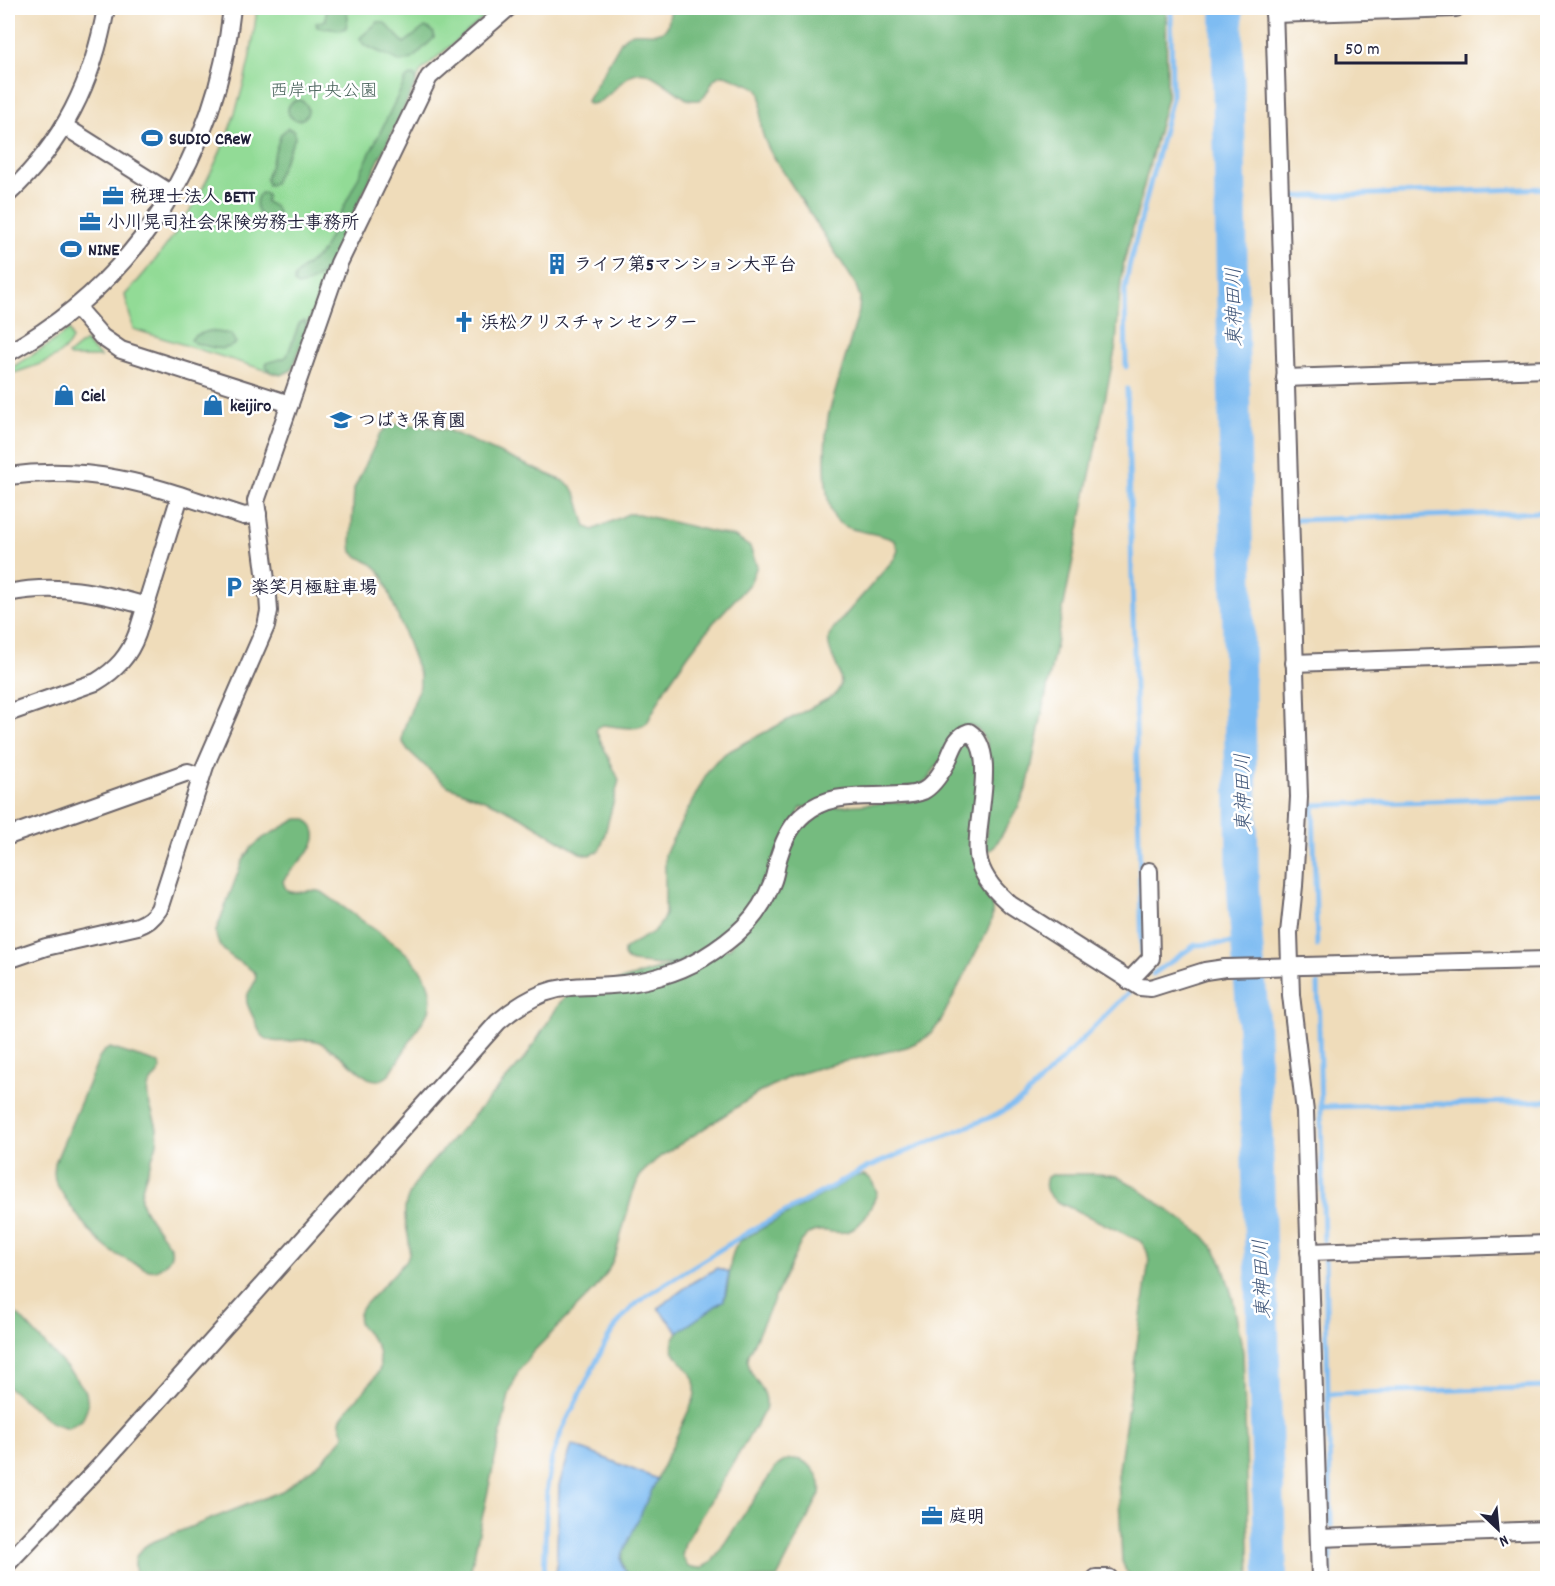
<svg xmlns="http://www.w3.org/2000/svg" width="1555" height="1586" viewBox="0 0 1555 1586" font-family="Dekko,'Klee One',sans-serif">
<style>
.green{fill:#92db96;stroke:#5a7e68;stroke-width:1.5}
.forest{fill:#75bb7f;stroke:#4c6e5d;stroke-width:1.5}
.water{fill:#7ebcf2;stroke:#506f96;stroke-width:1.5}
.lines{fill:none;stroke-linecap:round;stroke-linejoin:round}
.stream{stroke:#7ebcf2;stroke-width:5}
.river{stroke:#7ebcf2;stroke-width:32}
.minor-casing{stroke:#6a6367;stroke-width:20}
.minor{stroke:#fff;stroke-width:16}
.labels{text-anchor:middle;stroke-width:5;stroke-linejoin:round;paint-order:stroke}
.park-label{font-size:18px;fill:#49635b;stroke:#fff}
.poi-label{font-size:18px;font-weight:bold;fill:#22223b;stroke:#fff;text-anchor:start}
.water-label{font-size:20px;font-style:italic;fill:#42587b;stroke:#fff}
</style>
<rect width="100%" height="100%" fill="#fff"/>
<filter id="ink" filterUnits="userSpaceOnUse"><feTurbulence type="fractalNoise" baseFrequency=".0167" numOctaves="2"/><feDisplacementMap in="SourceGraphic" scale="12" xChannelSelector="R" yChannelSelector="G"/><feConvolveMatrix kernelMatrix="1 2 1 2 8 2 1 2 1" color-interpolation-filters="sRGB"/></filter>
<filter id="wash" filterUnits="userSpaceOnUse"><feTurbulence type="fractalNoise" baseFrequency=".008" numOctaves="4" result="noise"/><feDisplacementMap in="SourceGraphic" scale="24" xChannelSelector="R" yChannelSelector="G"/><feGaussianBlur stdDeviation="1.35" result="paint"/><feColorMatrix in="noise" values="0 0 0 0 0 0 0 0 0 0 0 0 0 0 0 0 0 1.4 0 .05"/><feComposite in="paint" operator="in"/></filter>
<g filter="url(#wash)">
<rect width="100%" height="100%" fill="#efdcba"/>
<g class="green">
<path d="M 257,8 L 495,8 L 421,71 L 330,260 L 292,370 L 281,375 L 133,329 L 125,295 C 202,213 246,119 257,8 Z"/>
<path d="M 69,330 L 72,339 C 61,362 29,367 8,375 L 8,370 L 45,347 Z"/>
<polygon points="85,341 91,348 101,357 70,357 68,355"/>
</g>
<g class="forest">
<polygon points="324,8 346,8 348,17 346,28 340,30 317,27 316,23 326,20 326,11"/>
<path d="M 671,8 L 1166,8 L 1167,97 L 1123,266 C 1119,293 1118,319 1116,345 L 1029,779 C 1023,804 1008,824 995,846 L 991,850 L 986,849 L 987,745 L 980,731 L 970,725 L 940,761 L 928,779 L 920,785 L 801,808 L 767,879 L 745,918 L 723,937 L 680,962 L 669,964 L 659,965 L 632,962 L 627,960 L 624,956 L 624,950 C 639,936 658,937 665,914 L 665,854 L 708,771 L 716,761 L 726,753 L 833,696 C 854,679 825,657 829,637 C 830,633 832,631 834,628 L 895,558 L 898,550 L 895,541 C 879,532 852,533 838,522 C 821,507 824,435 829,413 L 859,311 L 860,297 L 855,283 L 771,153 C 766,144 762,136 761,126 C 759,115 765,98 757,89 C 753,85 745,83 740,81 C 735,79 728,75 722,75 C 705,78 713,107 687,99 C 677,93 656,76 646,73 C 621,68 612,104 589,104 L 587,101 L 622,40 C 636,25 649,39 665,30 L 668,25 Z"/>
<polygon points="378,22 382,22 386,24 404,43 425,27 428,28 434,33 434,38 412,59 401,62 364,45 360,38"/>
<path d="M 414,75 L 416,79 L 416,83 L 327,268 C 321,277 309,284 298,286 L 294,283 C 293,270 316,262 323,250 L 406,79 L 410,76 Z"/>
<circle cx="298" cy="110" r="10"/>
<polygon points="288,128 294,131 295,138 274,183 268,185 266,179 281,134"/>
<path d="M 261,193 L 265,193 L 267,195 L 266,202 C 272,206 278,206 278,215 L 271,219 L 262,217 C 255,210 254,199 261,193 Z"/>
<polygon points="305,321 307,328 292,370 281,375 270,372 266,366 267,363 284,358 287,356 299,324 301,322"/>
<path d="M 209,331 L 231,334 L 236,343 C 224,354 208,346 195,343 L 191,340 L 194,336 Z"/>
<path d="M 398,424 L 426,426 L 447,430 L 563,481 L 572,487 L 577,496 L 586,527 L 593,530 L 628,514 L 638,514 L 735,537 L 750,547 L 757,566 L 750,583 L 714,622 L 689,654 L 666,687 L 647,723 C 637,732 616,726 603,725 L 598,727 L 596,731 L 619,780 L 602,845 L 598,852 L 589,855 L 580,853 L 521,817 L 497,805 L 448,786 L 439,779 L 408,750 L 402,741 L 403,731 L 420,686 L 420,676 L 383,576 C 375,562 364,562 352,552 L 351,544 L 354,489 L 379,436 C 384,428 389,425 398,424 Z"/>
<path d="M 966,740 L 975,749 L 987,891 C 993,904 994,912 990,925 L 939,1024 L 926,1038 L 907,1047 L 821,1067 L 789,1077 L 760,1092 L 657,1159 L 641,1174 L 633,1192 L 616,1253 L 608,1271 L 595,1289 L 532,1353 L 518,1372 L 509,1395 L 469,1578 L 138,1578 C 131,1561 135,1552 150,1543 L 282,1491 L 323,1460 L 343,1438 L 344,1435 C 343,1431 340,1425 340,1421 C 340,1414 376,1382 380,1368 C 380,1366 380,1362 379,1359 C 379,1354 378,1349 376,1345 C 369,1332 352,1325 361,1309 L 406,1261 C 415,1246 403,1227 405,1209 C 407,1194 416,1182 425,1170 L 526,1057 L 561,1001 L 566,996 L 730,948 L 793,836 L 809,818 L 830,807 L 911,801 Z"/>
<path d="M 297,819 L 306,819 C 333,843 294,861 283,881 C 287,903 305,885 322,892 L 399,947 C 418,963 437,985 429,1011 L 389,1075 C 382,1081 377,1081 368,1078 C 353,1067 336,1050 319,1042 C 303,1035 276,1048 264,1037 C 259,1033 257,1026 255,1021 C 252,1015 249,1009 247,1003 C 244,991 259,985 255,973 C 242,961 215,953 216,931 L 242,862 L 251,848 L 263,838 Z"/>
<path d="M 110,1048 L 155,1062 L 159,1064 L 161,1069 C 157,1076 150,1081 148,1088 C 144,1102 161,1122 157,1143 C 154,1157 139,1187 141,1201 C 143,1212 164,1237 171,1248 C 173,1256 168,1262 161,1267 C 154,1273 147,1270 140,1266 C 128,1261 117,1256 107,1248 C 90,1235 65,1200 55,1181 L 54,1172 L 55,1163 L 100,1056 L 104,1051 Z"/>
<path d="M 1054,1174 L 1099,1174 L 1117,1176 L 1133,1185 L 1204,1236 L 1214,1248 L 1222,1262 L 1233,1299 L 1243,1352 L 1250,1578 L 1134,1578 L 1126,1571 L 1122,1561 L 1118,1476 L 1149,1261 C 1148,1252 1146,1247 1140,1241 L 1056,1201 C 1047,1194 1043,1188 1047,1177 Z"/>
<path d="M 864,1175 L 871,1179 L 877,1192 C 875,1200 871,1207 867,1214 C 845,1249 828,1221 807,1235 C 805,1237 803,1240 801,1242 L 750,1351 C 749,1354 748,1358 748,1361 C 749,1380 771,1388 765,1410 L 685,1543 L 682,1555 L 688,1567 L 701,1568 L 712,1562 L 775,1468 C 780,1464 785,1459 792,1459 C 810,1458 823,1478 820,1494 L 777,1578 L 629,1578 C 623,1568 620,1561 624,1549 L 694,1399 C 696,1390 696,1383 691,1374 C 682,1359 663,1352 678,1332 L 724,1300 C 732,1280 726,1255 741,1240 L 856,1176 Z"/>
<polygon points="8,1308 19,1316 76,1378 86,1392 88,1406 82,1420 68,1428 52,1423 8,1387"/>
</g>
<g class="water">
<polygon points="717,1268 729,1272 724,1300 678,1332 658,1308 693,1282"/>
<polygon points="572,1445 657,1479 621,1557 622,1565 629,1578 556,1578 559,1485"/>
</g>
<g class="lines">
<g class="stream">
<polyline points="1285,197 1548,188"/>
<polyline points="1126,367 1125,290 1129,267 1172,98 1171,8"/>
<polyline points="1127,389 1142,955"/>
<polyline points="1295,520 1548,512"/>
<polyline points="1317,946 1313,805 1548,797"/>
<polyline points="1153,974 1195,945 1248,942"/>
<polyline points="1318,984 1324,1241"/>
<polyline points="1321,1107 1548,1101"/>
<polyline points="1325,1261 1331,1526"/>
<polyline points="1328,1394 1548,1387"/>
<path d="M 544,1578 L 547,1487 L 552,1458 L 562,1430 L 606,1342 C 617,1322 630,1307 649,1294 L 747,1233 L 868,1167 L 996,1115 L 1010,1107 L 1024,1098 L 1128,993"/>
<polyline points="1330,1578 1330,1549"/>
</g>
<polyline class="river" points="1227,8 1243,890 1253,1021 1271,1578"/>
</g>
</g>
<g filter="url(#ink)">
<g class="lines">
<defs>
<g id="minor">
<polyline points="1274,8 1299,797 1294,886 1289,933 1291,995 1305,1112 1320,1578"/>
<polyline points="1274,14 1456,8"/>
<polyline points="64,126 172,194"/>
<path d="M 8,194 C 63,143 93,82 106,8"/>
<polyline points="76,307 102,337 121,350 290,404"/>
<path d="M 8,353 C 137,282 217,153 232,8"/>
<polyline points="1285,378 1548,369"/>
<path d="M 8,476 C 45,471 82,472 119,479 C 161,487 203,503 244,516 L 258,514"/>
<path d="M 8,593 C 57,583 98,592 146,606"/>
<polyline points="1294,663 1548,654"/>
<path d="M 8,713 L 96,682 C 116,670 129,656 137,634 L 180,496"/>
<polyline points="8,836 188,772 201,777"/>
<path d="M 8,960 L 46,947 L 138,926 C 148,922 153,918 159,909 L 205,766 L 266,626 L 269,611 L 268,596 L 256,501 L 339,263 L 429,77 L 508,8"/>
<polyline points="1129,981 1151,958 1149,871"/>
<polyline points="1309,1252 1548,1244"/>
<polyline points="1319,1538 1548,1530"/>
<path d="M 8,1563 L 102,1464 L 498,1022 C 512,1010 527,1000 544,993 C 569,984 587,987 612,985 C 642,983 677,974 703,958 C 734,939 759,918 772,883 C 776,874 776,865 779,856 C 784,840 791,825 804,814 C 830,791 868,798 900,795 C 908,795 916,794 923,791 C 933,786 941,773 946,764 C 953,751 954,737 969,732 C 1001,752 971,829 979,861 C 984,880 997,893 1011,905 L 1140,987 L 1151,988 L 1205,971 L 1225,968 L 1548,960"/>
<polyline points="1096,1578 1109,1578"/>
</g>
</defs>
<use href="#minor" class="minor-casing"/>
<use href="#minor" class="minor"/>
</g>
</g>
<defs>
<symbol id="stadium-bare" viewBox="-9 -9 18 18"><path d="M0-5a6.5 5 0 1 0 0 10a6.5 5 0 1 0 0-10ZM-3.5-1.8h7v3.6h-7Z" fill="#1f6fb2" stroke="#fff" stroke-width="2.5" paint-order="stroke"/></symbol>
<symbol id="office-bare" viewBox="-9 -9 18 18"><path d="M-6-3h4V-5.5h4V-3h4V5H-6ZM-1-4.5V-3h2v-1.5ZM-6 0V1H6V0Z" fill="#1f6fb2" stroke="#fff" stroke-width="2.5" paint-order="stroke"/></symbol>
<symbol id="building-bare" viewBox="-9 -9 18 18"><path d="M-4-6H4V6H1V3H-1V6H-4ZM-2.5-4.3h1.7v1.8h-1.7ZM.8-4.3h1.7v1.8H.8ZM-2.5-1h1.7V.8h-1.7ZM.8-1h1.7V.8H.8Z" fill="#1f6fb2" stroke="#fff" stroke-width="2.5" paint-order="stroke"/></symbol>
<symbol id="church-bare" viewBox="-9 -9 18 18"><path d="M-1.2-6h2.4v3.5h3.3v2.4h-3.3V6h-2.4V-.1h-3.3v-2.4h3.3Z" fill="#1f6fb2" stroke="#fff" stroke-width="2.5" paint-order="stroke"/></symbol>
<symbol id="shop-bare" viewBox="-9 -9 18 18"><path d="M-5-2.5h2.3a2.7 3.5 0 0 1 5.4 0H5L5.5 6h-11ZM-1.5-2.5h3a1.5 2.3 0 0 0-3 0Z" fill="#1f6fb2" stroke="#fff" stroke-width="2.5" paint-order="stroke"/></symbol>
<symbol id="school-bare" viewBox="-9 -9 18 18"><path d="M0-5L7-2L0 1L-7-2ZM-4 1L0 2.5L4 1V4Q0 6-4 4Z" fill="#1f6fb2" stroke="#fff" stroke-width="2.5" paint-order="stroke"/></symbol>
<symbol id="parking-bare" viewBox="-9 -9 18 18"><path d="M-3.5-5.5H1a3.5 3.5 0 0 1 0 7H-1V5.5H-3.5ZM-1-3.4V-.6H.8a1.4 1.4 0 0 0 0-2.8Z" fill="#1f6fb2" stroke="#fff" stroke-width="2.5" paint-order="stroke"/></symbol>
</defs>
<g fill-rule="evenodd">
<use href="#stadium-bare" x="137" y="123" width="30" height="30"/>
<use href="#office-bare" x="98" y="181" width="30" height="30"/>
<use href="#office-bare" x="75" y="207" width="30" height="30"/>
<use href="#stadium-bare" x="56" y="234" width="30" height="30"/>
<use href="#building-bare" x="542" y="249" width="30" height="30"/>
<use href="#church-bare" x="449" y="307" width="30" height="30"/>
<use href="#shop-bare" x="49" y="380" width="30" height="30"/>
<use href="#shop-bare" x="198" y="390" width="30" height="30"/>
<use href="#school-bare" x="326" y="405" width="30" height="30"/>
<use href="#parking-bare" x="219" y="572" width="30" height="30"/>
<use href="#office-bare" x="917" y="1501" width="30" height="30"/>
</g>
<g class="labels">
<g class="park-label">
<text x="324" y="96">西岸中央公園</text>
</g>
<g class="poi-label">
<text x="169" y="144">SUDIO CReW</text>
<text x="130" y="202">税理士法人 BETT</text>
<text x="107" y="228">小川晃司社会保険労務士事務所</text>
<text x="88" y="255">NINE</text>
<text x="574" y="270">ライフ第5マンション大平台</text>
<text x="481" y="328">浜松クリスチャンセンター</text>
<text x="81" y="401">Ciel</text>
<text x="230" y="411">keijiro</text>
<text x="358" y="426">つばき保育園</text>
<text x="251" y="593">楽笑月極駐車場</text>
<text x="949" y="1522">庭明</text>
</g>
<g class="water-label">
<text transform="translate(1233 307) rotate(-91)" y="7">東神田川</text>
<text transform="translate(1242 793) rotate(-91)" y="7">東神田川</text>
<text transform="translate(1261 1279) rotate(-92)" y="7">東神田川</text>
</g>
</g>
<rect width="1555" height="1586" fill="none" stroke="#fff" stroke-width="30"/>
<g transform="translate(1498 1529) rotate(154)" stroke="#ffffff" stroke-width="4.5" paint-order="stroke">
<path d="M0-4.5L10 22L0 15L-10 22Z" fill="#22223b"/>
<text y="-9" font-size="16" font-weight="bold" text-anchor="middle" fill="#22223b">N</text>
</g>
<path d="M1336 54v9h130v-9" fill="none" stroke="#22223b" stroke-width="3"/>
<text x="1345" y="54" font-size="18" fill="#22223b" stroke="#ffffff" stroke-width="4.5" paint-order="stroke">50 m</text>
</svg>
